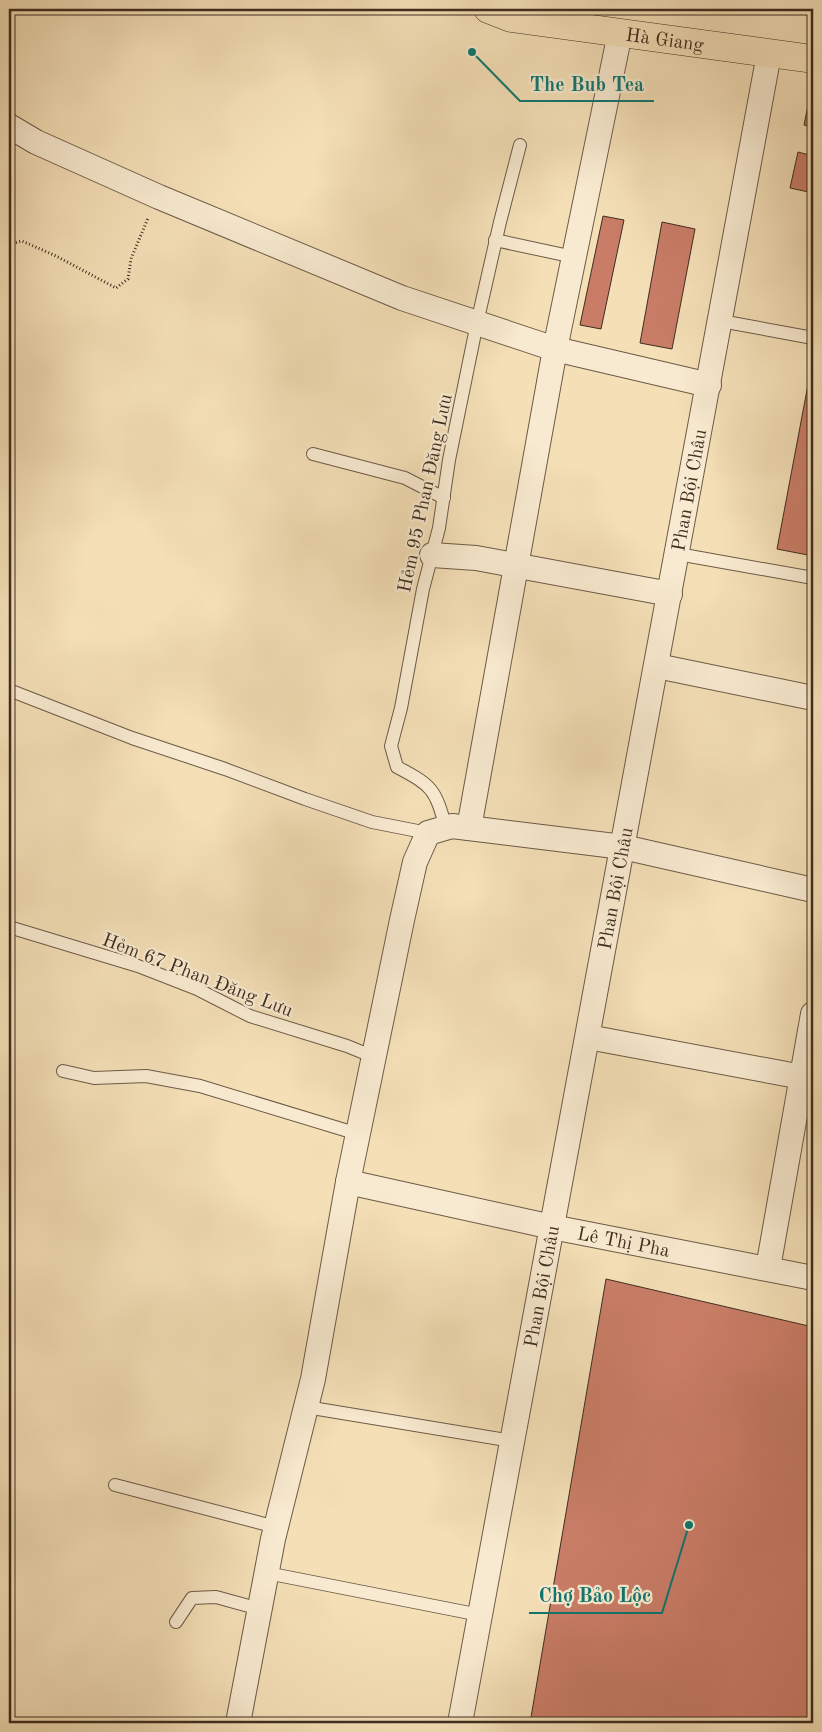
<svg xmlns="http://www.w3.org/2000/svg" width="822" height="1732" viewBox="0 0 822 1732" font-family="'Old Standard TT',serif">
<style>
.building{fill:#c97d67;stroke:#3f2d20}
.lines{fill:none;stroke-linecap:round;stroke-linejoin:round}
.service-casing{stroke:#6c5a46;stroke-width:14}
.minor-casing{stroke:#6c5a46;stroke-width:26}
.trunk-casing{stroke:#3f2d20;stroke-width:29}
.path{stroke:#3f2d20;stroke-width:3;stroke-dasharray:1 2.5;stroke-linecap:butt}
.service{stroke:#f8ead0;stroke-width:12}
.minor{stroke:#f8ead0;stroke-width:24}
.trunk{stroke:#f4dfb7;stroke-width:28}
.labels{text-anchor:middle;stroke-width:4.5;stroke-linejoin:round;paint-order:stroke}
.street-label{font-size:19px;fill:#3f2d20;stroke:#f8ead0}
.leader{fill:none;stroke:#0f766e;stroke-width:2}
.callout-dot{fill:#0f766e;stroke:#f8ead0;stroke-width:2}
.callout-label{font-size:20px;text-anchor:middle;font-weight:bold;fill:#0f766e;stroke:#f8ead0;stroke-width:4.5;stroke-linejoin:round;paint-order:stroke}
</style>
<rect width="100%" height="100%" fill="#f4dfb7"/>
<filter id="stains"><feTurbulence type="fractalNoise" baseFrequency=".004" numOctaves="4"/><feColorMatrix values="0 0 0 0 .2 0 0 0 0 .09 0 0 0 0 .02 0 0 0 .5 -.17"/></filter>
<radialGradient id="worn" r=".72"><stop offset=".6" stop-color="#630" stop-opacity="0"/><stop offset="1" stop-color="#630" stop-opacity=".3"/></radialGradient>
<g class="building">
<polygon points="810,96 813,96 813,127 804,125"/>
<polygon points="798,152 813,156 813,193 790,188"/>
<polygon points="603,216 624,220 601,329 580,325"/>
<polygon points="662,222 695,229 672,349 640,343"/>
<polygon points="810,374 813,375 813,556 777,549"/>
<polygon points="606,1279 813,1327 813,1723 530,1723"/>
</g>
<g class="lines">
<defs>
<g id="service">
<polyline points="495,240 574,257"/>
<polyline points="721,321 813,338"/>
<polyline points="313,454 405,478 444,498"/>
<polyline points="678,554 813,578"/>
<polyline points="9,690 132,738 225,769 305,799 372,822 428,833"/>
<path d="M 446,828 C 435,789 433,786 397,767 L 391,746 L 401,708 L 423,589 L 439,528 L 449,460 L 477,323 L 500,222 L 520,145"/>
<polyline points="9,927 138,966 197,989 250,1016 347,1046 374,1057"/>
<polyline points="63,1071 94,1078 146,1076 200,1086 358,1134"/>
<polyline points="306,1407 512,1441"/>
<polyline points="115,1485 276,1527"/>
<polyline points="267,1573 480,1615"/>
<polyline points="176,1622 192,1598 216,1597 260,1609"/>
</g>
<g id="minor">
<polyline points="9,126 36,142 159,197 402,298 555,349 709,385"/>
<polyline points="432,555 476,558 670,594"/>
<polyline points="657,666 813,698"/>
<polyline points="469,828 555,349 620,33"/>
<polyline points="588,1037 813,1079"/>
<path id="s1" d="M 348,1182 L 552,1227 L 813,1278"/>
<polyline points="768,1268 813,1014"/>
<polyline points="238,1723 273,1539 313,1379 348,1182 402,920 415,862 428,833 452,826 623,847 813,890"/>
<path id="s2" d="M 460,1723 L 769,54"/>
</g>
<g id="trunk">
<path id="s3" d="M 488,9 L 511,18 L 813,59"/>
</g>
</defs>
<use href="#service" class="service-casing"/>
<use href="#minor" class="minor-casing"/>
<use href="#trunk" class="trunk-casing"/>
<polyline class="path" points="9,244 22,241 56,256 116,288 128,279 131,259 148,218"/>
<use href="#service" class="service"/>
<use href="#minor" class="minor"/>
<use href="#trunk" class="trunk"/>
</g>
<g class="labels">
<g class="street-label">
<text dy="7" stroke="none"><textPath href="#s3" startOffset="180">Hà Giang</textPath></text>
<text dy="7" stroke="none"><textPath href="#s2" startOffset="1254">Phan Bội Châu</textPath></text>
<text transform="translate(424 493) rotate(-78)" y="7">Hẻm 95 Phan Đăng Lưu</text>
<text dy="7" stroke="none"><textPath href="#s2" startOffset="849">Phan Bội Châu</textPath></text>
<text transform="translate(198 974) rotate(21)" y="7">Hẻm 67 Phan Đăng Lưu</text>
<text dy="7" stroke="none"><textPath href="#s1" startOffset="282">Lê Thị Pha</textPath></text>
<text dy="7" stroke="none"><textPath href="#s2" startOffset="444">Phan Bội Châu</textPath></text>
</g>
</g>
<path class="leader" d="M472 52L520 101H654M689 1525L662 1613H529"/>
<g class="callout-dot">
<circle cx="472" cy="52" r="5"/>
<circle cx="689" cy="1525" r="5"/>
</g>
<g class="callout-label">
<text x="587" y="91">The Bub Tea</text>
<text x="595" y="1602">Chợ Bảo Lộc</text>
</g>
<rect width="822" height="1732" fill="none" stroke="#f4dfb7" stroke-width="30"/>
<rect x="10" y="10" width="802" height="1712" fill="none" stroke="#3f2d20" stroke-width="2.5"/>
<rect x="15" y="15" width="792" height="1702" fill="none" stroke="#3f2d20"/>
<rect width="100%" height="100%" filter="url(#stains)"/>
<rect width="100%" height="100%" fill="url(#worn)"/>
</svg>
